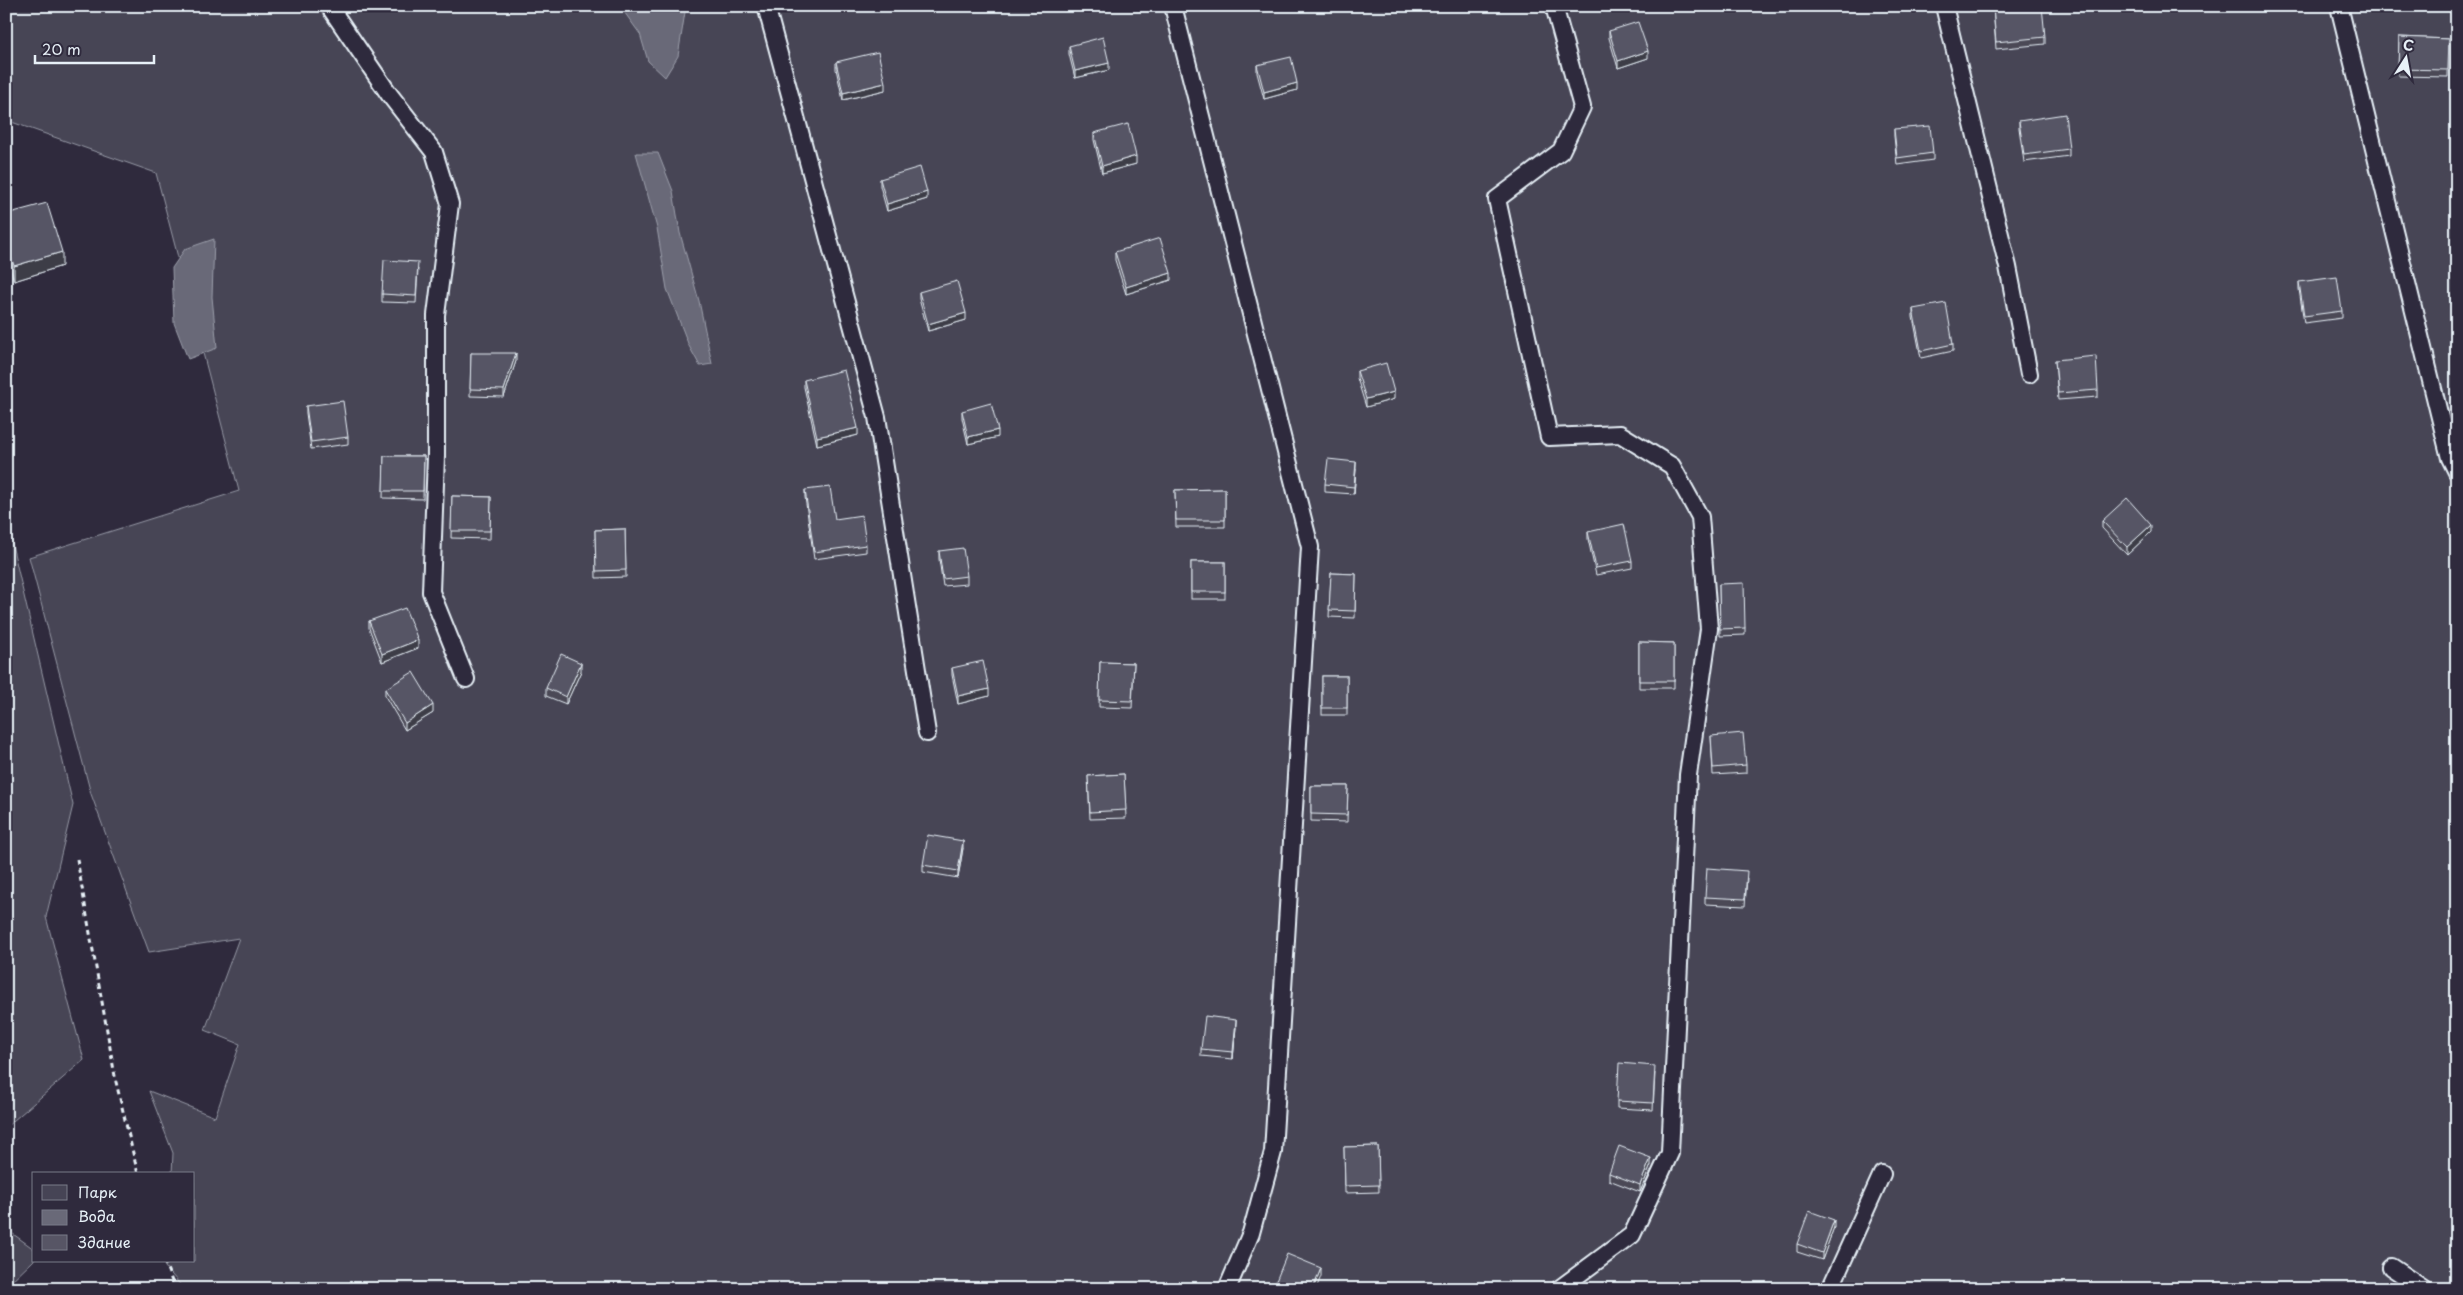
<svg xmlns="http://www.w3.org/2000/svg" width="2463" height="1295" viewBox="0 0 2463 1295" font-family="'Playpen Sans',sans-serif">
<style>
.green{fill:#464455;stroke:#979aa6}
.water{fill:#696978;stroke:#9c9fab}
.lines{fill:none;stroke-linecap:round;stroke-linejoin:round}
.lane-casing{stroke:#e8f1f8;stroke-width:20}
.path{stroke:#e8f1f8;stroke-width:3;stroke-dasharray:5 4;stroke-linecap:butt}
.lane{stroke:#2f2a3d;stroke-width:16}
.wall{fill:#4b4957;stroke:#e8f1f8}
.shaded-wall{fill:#3d3c47;stroke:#e8f1f8}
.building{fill:#575565;stroke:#e8f1f8}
</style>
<rect width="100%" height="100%" fill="#2f2a3d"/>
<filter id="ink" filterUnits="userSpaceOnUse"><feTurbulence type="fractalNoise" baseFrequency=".02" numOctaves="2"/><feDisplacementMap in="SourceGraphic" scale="10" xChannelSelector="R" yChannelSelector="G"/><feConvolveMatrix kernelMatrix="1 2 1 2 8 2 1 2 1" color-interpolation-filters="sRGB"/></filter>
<g filter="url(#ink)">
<g class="green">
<polygon points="6,6 2457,6 2457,1289 184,1289 165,1267 166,1261 194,1261 194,1174 172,1174 173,1153 149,1091 215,1117 240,1044 205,1030 239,938 149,952 91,794 29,557 239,491 156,173 6,120"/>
<polygon points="6,519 73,805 46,917 84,1060 6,1127"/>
<polygon points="6,1229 34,1249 34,1260 6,1287"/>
</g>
<g class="water">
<polygon points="627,6 686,6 678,56 665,77 648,61 640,34 622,9"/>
<polygon points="636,153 658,153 673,191 680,233 699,301 712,364 700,366 689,346 667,289 657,228"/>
<polygon points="214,239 212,297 217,348 188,359 174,323 172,268 185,249"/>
</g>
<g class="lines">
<defs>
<g id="lane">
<polyline points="329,6 389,94 434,152 450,204 436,315 436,456 431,592 466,679"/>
<polyline points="766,6 877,417 927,733"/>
<polyline points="1173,6 1310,547 1273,1152 1251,1233 1227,1289"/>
<polyline points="1554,6 1582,107 1561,151 1497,199 1549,437 1620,434 1672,466 1700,517 1709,629 1688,775 1670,1153 1632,1235 1559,1289"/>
<polyline points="1944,6 2008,267 2029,374"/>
<polyline points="2339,6 2450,458 2457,472"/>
<polyline points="2391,1267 2424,1289"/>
<polyline points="1830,1289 1882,1174"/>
</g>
</defs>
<use href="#lane" class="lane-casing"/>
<g class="path">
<polyline points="77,859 116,1082 138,1174"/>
<polyline points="164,1261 175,1289"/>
</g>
<use href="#lane" class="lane"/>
</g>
<g class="wall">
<polygon points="1993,7 2045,37 2045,44 1996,49"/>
<polygon points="1609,31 1648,58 1618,68 1609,38"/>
<polygon points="2399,37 2449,39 2448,77 2398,76"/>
<polygon points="1069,46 1109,70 1075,78 1069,54"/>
<polygon points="836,62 885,90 843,100 836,69"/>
<polygon points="1257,65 1297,90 1264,99 1257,73"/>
<polygon points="2019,121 2069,149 2069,156 2024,162 2019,128"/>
<polygon points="1894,129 1933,153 1933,160 1897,165 1894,136"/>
<polygon points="1094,133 1136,164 1102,173 1094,140"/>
<polygon points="880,179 927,199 887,211 880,186"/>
<polygon points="6,214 62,266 14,281 6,254"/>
<polygon points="1115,252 1171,280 1126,294 1115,260"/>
<polygon points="418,269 416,303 382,302 382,294"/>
<polygon points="2299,282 2342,311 2342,318 2304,323 2299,289"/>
<polygon points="919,292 966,320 928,331 919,299"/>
<polygon points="1913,309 1953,344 1953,351 1921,358 1913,317"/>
<polygon points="471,353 516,361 504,397 470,396"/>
<polygon points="2055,360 2098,390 2098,397 2058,400"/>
<polygon points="1357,371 1394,399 1366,407 1357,378"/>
<polygon points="804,380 858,435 817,445 804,387"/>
<polygon points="306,406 348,437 348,444 311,449 306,413"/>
<polygon points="962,411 998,437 968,444 962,418"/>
<polygon points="384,456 424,456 423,499 383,498"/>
<polygon points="1356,469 1354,494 1325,492 1325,484"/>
<polygon points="1225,489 1225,527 1176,527 1175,490"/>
<polygon points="805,490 835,519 866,545 866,552 814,559 805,497"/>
<polygon points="452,496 491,497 490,539 451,538"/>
<polygon points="2102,521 2151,532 2127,555 2102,528"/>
<polygon points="625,529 626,577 596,578 595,530"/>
<polygon points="1588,532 1632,561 1632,568 1596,575 1588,539"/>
<polygon points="939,551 967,576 967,584 943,586 939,559"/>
<rect x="1191" y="562" width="34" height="37"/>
<polygon points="1331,573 1356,574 1355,618 1329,617"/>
<polygon points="1719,584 1745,628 1745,635 1720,636"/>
<polygon points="369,621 418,648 382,662 369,628"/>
<polygon points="1639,642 1674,643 1674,688 1639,688"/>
<polygon points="1100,662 1134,663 1132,708 1099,707"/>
<polygon points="952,668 989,696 958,704 952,675"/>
<polygon points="581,671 566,704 546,696 546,688"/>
<rect x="1322" y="676" width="25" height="39"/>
<polygon points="385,689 433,713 405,730 385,696"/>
<polygon points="1711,736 1746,765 1746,773 1713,775"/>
<polygon points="1124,774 1126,818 1090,819 1088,776"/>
<polygon points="1311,786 1348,786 1347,822 1311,821"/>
<polygon points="963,848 958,878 923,872 923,865"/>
<polygon points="1747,878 1745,906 1705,904 1705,897"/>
<polygon points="1236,1027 1233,1059 1201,1056 1201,1049"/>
<polygon points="1655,1073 1653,1110 1617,1108 1617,1101"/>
<polygon points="1378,1146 1379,1192 1345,1193 1344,1147"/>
<polygon points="1651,1165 1640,1192 1609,1180 1609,1173"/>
<polygon points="1834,1227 1822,1260 1797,1252 1797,1244"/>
</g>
<g class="shaded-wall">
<polygon points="254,6 261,6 254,10"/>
<polygon points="1648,51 1648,58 1618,68 1618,61"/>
<polygon points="1109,63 1109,70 1075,78 1075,71"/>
<polygon points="885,83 885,90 843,100 843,93"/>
<polygon points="1297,83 1297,90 1264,99 1264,92"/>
<polygon points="1136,156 1136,164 1102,173 1102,166"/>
<polygon points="927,192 927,199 887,211 887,204"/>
<polygon points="62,252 62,266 14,281 14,266"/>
<polygon points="1171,273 1171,280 1126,294 1126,287"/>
<polygon points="966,313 966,320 928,331 928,324"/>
<polygon points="516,353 516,361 504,397 504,390"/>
<polygon points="1394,392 1394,399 1366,407 1366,399"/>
<polygon points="858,428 858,435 817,445 817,437"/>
<polygon points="998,430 998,437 968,444 968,437"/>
<polygon points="1356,462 1356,469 1354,494 1354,487"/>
<polygon points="2151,525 2151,532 2127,555 2127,547"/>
<polygon points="418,640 418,648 382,662 382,654"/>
<polygon points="581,663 581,671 566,704 566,697"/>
<polygon points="989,689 989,696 958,704 958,696"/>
<polygon points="433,705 433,713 405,730 405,723"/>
<polygon points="963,841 963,848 958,878 958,871"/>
<polygon points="1236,1020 1236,1027 1233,1059 1233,1052"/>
<polygon points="1651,1158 1651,1165 1640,1192 1640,1185"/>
<polygon points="1834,1220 1834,1227 1822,1260 1822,1253"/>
<polygon points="1321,1268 1321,1276 1316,1289 1313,1289"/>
</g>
<g class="building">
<polygon points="2042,6 2045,37 1996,42 1993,7"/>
<polygon points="1638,22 1648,51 1618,61 1609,31"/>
<polygon points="1103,37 1109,63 1075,71 1069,46"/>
<polygon points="2399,37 2449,39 2448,70 2398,69"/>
<polygon points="878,52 885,83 843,93 836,62"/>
<polygon points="1291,57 1297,83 1264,92 1257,65"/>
<polygon points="2065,114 2069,149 2024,155 2019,121"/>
<polygon points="1128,124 1136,156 1102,166 1094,133"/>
<polygon points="1930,126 1933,153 1897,158 1894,129"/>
<polygon points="920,167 927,192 887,204 880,179"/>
<polygon points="47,203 62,252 14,266 6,240 6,214"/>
<polygon points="1160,238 1171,273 1126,287 1115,252"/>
<polygon points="384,260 418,262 416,296 382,294"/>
<polygon points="2337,277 2342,311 2304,316 2299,282"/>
<polygon points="957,281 966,313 928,324 919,292"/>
<polygon points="1946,303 1953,344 1921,351 1913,309"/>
<polygon points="471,353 516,353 504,390 470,389"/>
<polygon points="2096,356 2098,390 2058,393 2055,360"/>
<polygon points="1386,363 1394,392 1366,399 1357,371"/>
<polygon points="844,370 858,428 817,437 804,380"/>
<polygon points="343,401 348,437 311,442 306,406"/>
<polygon points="991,403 998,430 968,437 962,411"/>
<polygon points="384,456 424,456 423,491 383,491"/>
<polygon points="1328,459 1356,462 1354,487 1325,484"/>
<polygon points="830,487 835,519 862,515 866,545 814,552 805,490"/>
<polygon points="1225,489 1225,520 1176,520 1175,490"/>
<polygon points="452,496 491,497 490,531 451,531"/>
<polygon points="2127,498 2151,525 2127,547 2102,521"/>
<polygon points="1624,524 1632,561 1596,568 1588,532"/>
<polygon points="625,529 626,570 596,571 595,530"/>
<polygon points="963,548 967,576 943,579 939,551"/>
<rect x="1191" y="562" width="34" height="30"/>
<polygon points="1331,573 1356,574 1355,611 1329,610"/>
<polygon points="1744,583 1745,628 1720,629 1719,584"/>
<polygon points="405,608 418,640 382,654 369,621"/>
<polygon points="1639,642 1674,643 1674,681 1639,681"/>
<polygon points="561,654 581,663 566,697 546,688"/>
<polygon points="983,661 989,689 958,696 952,668"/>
<polygon points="1100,662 1134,663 1132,701 1099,700"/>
<polygon points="413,672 433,705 405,723 385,689"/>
<rect x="1322" y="676" width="25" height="32"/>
<polygon points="1743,733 1746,765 1713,768 1711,736"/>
<polygon points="1124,774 1126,810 1090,812 1088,776"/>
<polygon points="1311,786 1348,786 1347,815 1311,814"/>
<polygon points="928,835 963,841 958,871 923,865"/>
<polygon points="1707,868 1747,871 1745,899 1705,897"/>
<polygon points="1205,1016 1236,1020 1233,1052 1201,1049"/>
<polygon points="1619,1063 1655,1066 1653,1103 1617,1101"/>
<polygon points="1378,1146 1379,1185 1345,1186 1344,1147"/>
<polygon points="1619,1146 1651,1158 1640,1185 1609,1173"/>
<polygon points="1809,1211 1834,1220 1822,1253 1797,1244"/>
<polygon points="1287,1254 1321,1268 1313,1289 1280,1289 1274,1286"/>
</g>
</g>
<rect width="2463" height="1295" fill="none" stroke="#2f2a3d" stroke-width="25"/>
<rect x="12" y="12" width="2438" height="1270" fill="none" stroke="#e8f1f8" stroke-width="2" filter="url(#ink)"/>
<rect x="32" y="1172" width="162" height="90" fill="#2f2a3d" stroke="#797a88"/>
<rect x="42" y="1185" width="25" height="15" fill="#464455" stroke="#797a88"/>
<text x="78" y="1198" font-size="15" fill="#e8f1f8">Парк</text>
<rect x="42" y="1210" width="25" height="15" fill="#696978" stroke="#797a88"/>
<text x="78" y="1222" font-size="15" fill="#e8f1f8">Вода</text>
<rect x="42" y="1235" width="25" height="15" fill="#575565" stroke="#797a88"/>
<text x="78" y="1248" font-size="15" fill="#e8f1f8">Здание</text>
<g transform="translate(2406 58) rotate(11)" stroke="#2f2a3d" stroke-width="4" paint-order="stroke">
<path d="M0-4L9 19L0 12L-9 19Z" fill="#e8f1f8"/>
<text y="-8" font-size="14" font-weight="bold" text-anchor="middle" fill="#e8f1f8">С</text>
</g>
<path d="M35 55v8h119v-8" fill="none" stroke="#e8f1f8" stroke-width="2.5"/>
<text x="42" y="55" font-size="15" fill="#e8f1f8" stroke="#2f2a3d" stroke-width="4" paint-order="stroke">20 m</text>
</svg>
